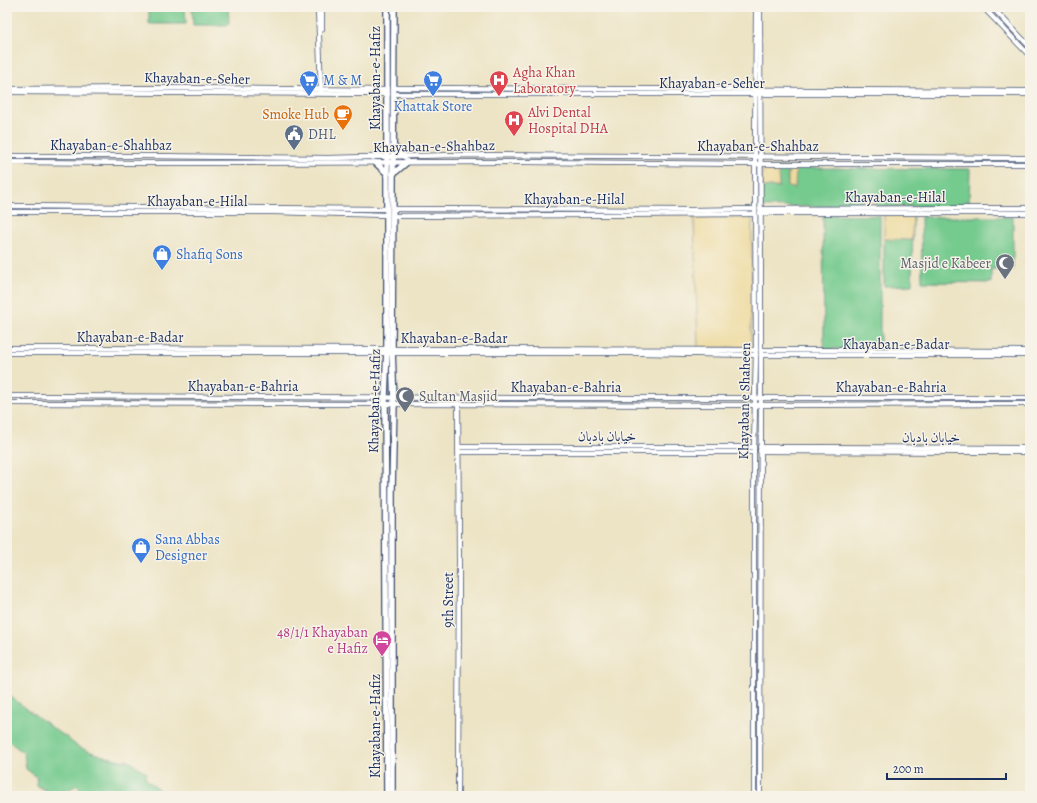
<svg xmlns="http://www.w3.org/2000/svg" width="1037" height="803" viewBox="0 0 1037 803" font-family="Alegreya,Amiri,serif">
<style>
.green{fill:#74ca8e;stroke:#487c76}
.sand{fill:#eeda9e;stroke:#84847e}
.lines{fill:none;stroke-linecap:round;stroke-linejoin:round}
.secondary-casing{stroke:#3a4a6d;stroke-width:6}
.primary-casing{stroke:#3a4a6d;stroke-width:8}
.secondary{stroke:#fff;stroke-width:4.5}
.primary{stroke:#fff;stroke-width:5.5}
.labels{text-anchor:middle;stroke-width:3;stroke-linejoin:round;paint-order:stroke}
.health-label{font-size:14px;fill:#be3a42;stroke:#f7f3e8;text-anchor:start}
.street-label{font-size:14px;fill:#1b2f5e;stroke:#f7f3e8}
.shop-label{font-size:14px;fill:#366cbe;stroke:#f7f3e8;text-anchor:start}
.food-label{font-size:14px;fill:#c56008;stroke:#f7f3e8;text-anchor:end}
.service-label{font-size:14px;fill:#4e5e75;stroke:#f7f3e8;text-anchor:start}
.worship-label{font-size:14px;fill:#5b616d;stroke:#f7f3e8;text-anchor:end}
.hotel-label{font-size:14px;fill:#b23c85;stroke:#f7f3e8;text-anchor:end}
</style>
<rect width="100%" height="100%" fill="#f7f3e8"/>
<filter id="ink" filterUnits="userSpaceOnUse"><feTurbulence type="fractalNoise" baseFrequency=".025" numOctaves="2"/><feDisplacementMap in="SourceGraphic" scale="8" xChannelSelector="R" yChannelSelector="G"/><feConvolveMatrix kernelMatrix="1 2 1 2 8 2 1 2 1" color-interpolation-filters="sRGB"/></filter>
<filter id="wash" filterUnits="userSpaceOnUse"><feTurbulence type="fractalNoise" baseFrequency=".012" numOctaves="4" result="noise"/><feDisplacementMap in="SourceGraphic" scale="16" xChannelSelector="R" yChannelSelector="G"/><feGaussianBlur stdDeviation="0.9" result="paint"/><feColorMatrix in="noise" values="0 0 0 0 0 0 0 0 0 0 0 0 0 0 0 0 0 1.4 0 .05"/><feComposite in="paint" operator="in"/></filter>
<g filter="url(#wash)">
<rect width="100%" height="100%" fill="#ede4c5"/>
<g class="green">
<polygon points="149,7 185,7 186,24 149,24"/>
<polygon points="192,7 228,7 229,23 227,25 193,25"/>
<polygon points="778,167 788,168 788,187 795,188 796,168 970,169 969,204 967,206 875,207 864,205 861,208 849,206 761,207 762,187 779,187"/>
<polygon points="823,215 880,216 880,348 824,349"/>
<polygon points="913,215 912,285 884,286 884,239 912,240"/>
<polygon points="921,217 1013,217 1013,269 991,269 991,283 922,282"/>
<path d="M 7,694 L 59,733 C 68,736 71,743 79,747 C 94,754 109,758 125,761 L 126,759 L 147,773 L 145,778 L 165,795 L 85,796 L 77,785 L 57,796 L 36,785 L 37,777 L 26,769 L 24,753 L 7,740 Z"/>
</g>
<g class="sand">
<polygon points="762,167 778,167 779,187 762,187"/>
<polygon points="788,168 796,168 795,188 788,187"/>
<polygon points="866,196 875,198 875,207 862,207 864,205 861,197"/>
<polygon points="884,214 913,215 912,240 884,239"/>
<polygon points="752,217 751,347 698,348 694,218"/>
</g>
</g>
<g filter="url(#ink)">
<g class="lines">
<defs>
<g id="secondary">
<polyline points="318,7 321,91"/>
<polyline points="983,7 1030,56"/>
<polyline points="992,7 1030,47"/>
<polyline points="319,32 322,29 322,7"/>
<polyline points="394,88 1030,91"/>
<polyline points="7,89 177,88 388,90"/>
<polyline points="7,92 388,94"/>
<polyline points="393,94 1030,94"/>
<polyline points="7,156 144,156 328,158 457,155 1030,158"/>
<polyline points="7,162 145,163 523,162 755,164 1030,164"/>
<polyline points="7,206 387,209"/>
<polyline points="393,209 692,210 755,209"/>
<polyline points="760,209 1030,208"/>
<polyline points="7,212 274,212 387,215"/>
<polyline points="760,213 1030,213"/>
<polyline points="393,216 755,214"/>
<polyline points="7,348 756,350"/>
<polyline points="761,350 1030,351"/>
<polyline points="7,353 641,353 756,355"/>
<polyline points="761,355 1030,355"/>
<polyline points="7,396 520,398 1030,398"/>
<polyline points="458,402 459,559 458,796"/>
<polyline points="7,403 761,405 1030,404"/>
<polyline points="459,447 754,447"/>
<polyline points="760,447 1030,448"/>
<polyline points="760,451 1030,452"/>
<polyline points="459,452 754,452"/>
<polyline points="754,796 754,452 756,350 755,164 756,7"/>
<polyline points="760,796 761,350 760,7"/>
</g>
<g id="primary">
<polyline points="387,7 387,349 385,397 387,796"/>
<polyline points="393,146 405,157"/>
<polyline points="373,157 387,149"/>
<polyline points="376,163 387,173"/>
<polyline points="393,174 407,162"/>
<polyline points="392,796 392,489 394,404 392,349 394,7"/>
</g>
</defs>
<use href="#secondary" class="secondary-casing"/>
<use href="#primary" class="primary-casing"/>
<use href="#secondary" class="secondary"/>
<use href="#primary" class="primary"/>
</g>
</g>
<defs>
<symbol id="supermarket-pin" viewBox="-11 -11 22 30"><path d="M0 17L-7.5 6A9.5 9.5 0 1 1 7.5 6Z" fill="#3f7fe0" stroke="#f7f3e8"/><path d="M-6-5.5h2.5l.6 2H6L4.5 2H-2.5L-4.4-4H-6ZM-1.5 3.2a1.3 1.3 0 1 0 .1 0ZM3 3.2a1.3 1.3 0 1 0 .1 0Z" fill="#fff"/></symbol>
<symbol id="hospital-pin" viewBox="-11 -11 22 30"><path d="M0 17L-7.5 6A9.5 9.5 0 1 1 7.5 6Z" fill="#e0444e" stroke="#f7f3e8"/><path d="M-5-5h3v3.5h4V-5h3V5h-3V1.5h-4V5h-3Z" fill="#fff"/></symbol>
<symbol id="cafe-pin" viewBox="-11 -11 22 30"><path d="M0 17L-7.5 6A9.5 9.5 0 1 1 7.5 6Z" fill="#e8710a" stroke="#f7f3e8"/><path d="M-5.5-4.5H6V0H3Q3 3.5 0 3.5H-2.5Q-5.5 3.5-5.5 0ZM3-3.2v2h1.7v-2ZM-6 4.5H4V6H-6Z" fill="#fff"/></symbol>
<symbol id="civic-pin" viewBox="-11 -11 22 30"><path d="M0 17L-7.5 6A9.5 9.5 0 1 1 7.5 6Z" fill="#5c6f8a" stroke="#f7f3e8"/><path d="M-.6-6.5H3V-4.5H.6V-3L4-1V1h2V6H-6V1h2V-1L-.6-3ZM-1.2 2.5V6h2.4V2.5Z" fill="#fff"/></symbol>
<symbol id="shop-pin" viewBox="-11 -11 22 30"><path d="M0 17L-7.5 6A9.5 9.5 0 1 1 7.5 6Z" fill="#3f7fe0" stroke="#f7f3e8"/><path d="M-5-2.5h2.3a2.7 3.5 0 0 1 5.4 0H5L5.5 6h-11ZM-1.5-2.5h3a1.5 2.3 0 0 0-3 0Z" fill="#fff"/></symbol>
<symbol id="mosque-pin" viewBox="-11 -11 22 30"><path d="M0 17L-7.5 6A9.5 9.5 0 1 1 7.5 6Z" fill="#6b7280" stroke="#f7f3e8"/><path d="M3.5-4.9A6 6 0 1 0 3.5 4.9A5 5 0 1 1 3.5-4.9Z" fill="#fff"/></symbol>
<symbol id="hotel-pin" viewBox="-11 -11 22 30"><path d="M0 17L-7.5 6A9.5 9.5 0 1 1 7.5 6Z" fill="#d1479c" stroke="#f7f3e8"/><path d="M-6-4.5h1.5V1H6V5H4.5V3h-9V5H-6ZM-4 0a1.8 1.8 0 1 1 3.6 0ZM.5 0V-2.5h3Q6-2.5 6 0Z" fill="#fff"/></symbol>
</defs>
<g fill-rule="evenodd">
<use href="#supermarket-pin" x="298" y="69" width="22" height="30"/>
<use href="#supermarket-pin" x="422" y="69" width="22" height="30"/>
<use href="#hospital-pin" x="488" y="69" width="22" height="30"/>
<use href="#cafe-pin" x="332" y="103" width="22" height="30"/>
<use href="#hospital-pin" x="503" y="109" width="22" height="30"/>
<use href="#civic-pin" x="283" y="123" width="22" height="30"/>
<use href="#shop-pin" x="151" y="243" width="22" height="30"/>
<use href="#mosque-pin" x="994" y="252" width="22" height="30"/>
<use href="#mosque-pin" x="394" y="385" width="22" height="30"/>
<use href="#shop-pin" x="130" y="536" width="22" height="30"/>
<use href="#hotel-pin" x="371" y="629" width="22" height="30"/>
</g>
<g class="labels">
<g class="health-label">
<text x="513" y="77">Agha Khan<tspan x="513" dy="16">Laboratory</tspan></text>
<text x="528" y="117">Alvi Dental<tspan x="528" dy="16">Hospital DHA</tspan></text>
</g>
<g class="street-label">
<text transform="translate(197 78) rotate(1)" y="5">Khayaban-e-Seher</text>
<text transform="translate(375 78) rotate(-90)" y="5">Khayaban-e-Hafiz</text>
<text x="712" y="88">Khayaban-e-Seher</text>
<text x="111" y="150">Khayaban-e-Shahbaz</text>
<text transform="translate(434 146) rotate(-1)" y="5">Khayaban-e-Shahbaz</text>
<text x="758" y="151">Khayaban-e-Shahbaz</text>
<text x="895" y="202">Khayaban-e-Hilal</text>
<text x="574" y="204">Khayaban-e-Hilal</text>
<text x="197" y="206">Khayaban-e-Hilal</text>
<text x="130" y="342">Khayaban-e-Badar</text>
<text x="454" y="343">Khayaban-e-Badar</text>
<text x="896" y="349">Khayaban-e-Badar</text>
<text x="243" y="391">Khayaban-e-Bahria</text>
<text x="566" y="392">Khayaban-e-Bahria</text>
<text x="891" y="392">Khayaban-e-Bahria</text>
<text transform="translate(374 401) rotate(-89)" y="5">Khayaban-e-Hafiz</text>
<text transform="translate(744 401) rotate(-89)" y="5">Khayaban e Shaheen</text>
<text x="607" y="441">خیابان بادبان</text>
<text x="931" y="442">خیابان بادبان</text>
<text transform="translate(448 600) rotate(-90)" y="5">9th Street</text>
<text transform="translate(375 726) rotate(-90)" y="5">Khayaban-e-Hafiz</text>
</g>
<g class="shop-label">
<text x="323" y="85">M &amp; M</text>
<text x="433" y="111" text-anchor="middle">Khattak Store</text>
<text x="176" y="259">Shafiq Sons</text>
<text x="155" y="544">Sana Abbas<tspan x="155" dy="16">Designer</tspan></text>
</g>
<g class="food-label">
<text x="329" y="119">Smoke Hub</text>
</g>
<g class="service-label">
<text x="308" y="139">DHL</text>
</g>
<g class="worship-label">
<text x="991" y="268">Masjid e Kabeer</text>
<text x="419" y="401" text-anchor="start">Sultan Masjid</text>
</g>
<g class="hotel-label">
<text x="368" y="637">48/1/1 Khayaban<tspan x="368" dy="16">e Hafiz</tspan></text>
</g>
</g>
<rect width="1037" height="803" fill="none" stroke="#f7f3e8" stroke-width="24"/>
<path d="M887 773v6h119v-6" fill="none" stroke="#1b2f5e" stroke-width="2"/>
<text x="893" y="773" font-size="12" fill="#1b2f5e" stroke="#f7f3e8" stroke-width="3" paint-order="stroke">200 m</text>
</svg>
